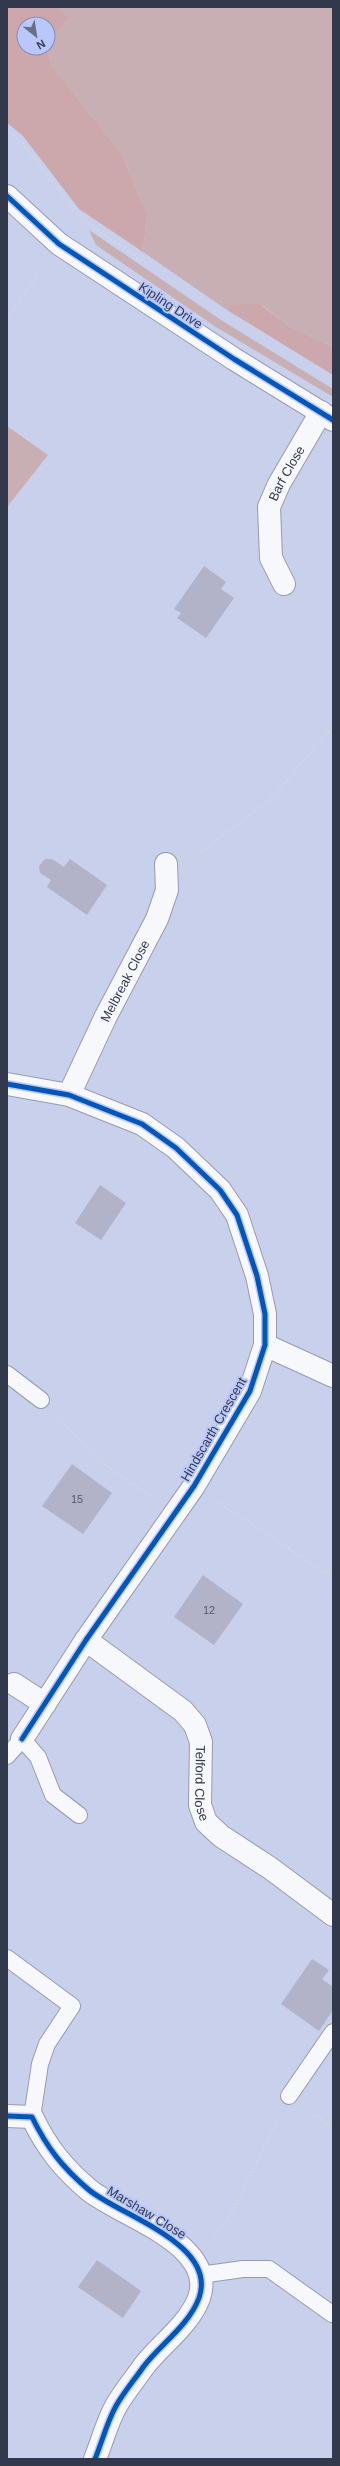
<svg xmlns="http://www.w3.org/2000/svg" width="340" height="2466" viewBox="0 0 340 2466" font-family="Arial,sans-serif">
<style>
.green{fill:#c8afb4}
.forest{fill:#cca8ac}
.building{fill:#b2b3c9}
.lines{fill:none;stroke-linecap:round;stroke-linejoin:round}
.service-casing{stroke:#969bb1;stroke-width:18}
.minor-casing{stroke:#969bb1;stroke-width:24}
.tertiary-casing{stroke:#969bb1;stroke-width:24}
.path{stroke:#d6d8e1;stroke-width:2.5;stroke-dasharray:1 3;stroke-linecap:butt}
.service{stroke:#f7f8fc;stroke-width:16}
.minor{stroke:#f7f8fc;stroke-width:22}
.tertiary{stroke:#f7f8fc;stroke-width:22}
.cycleway-casing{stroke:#bac7fb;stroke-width:8}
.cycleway{stroke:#0057b8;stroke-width:5}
.labels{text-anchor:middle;stroke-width:4;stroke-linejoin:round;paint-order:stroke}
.number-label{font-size:11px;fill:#53586c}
.street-label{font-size:13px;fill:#33394d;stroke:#bac7fb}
</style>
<rect width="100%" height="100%" fill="#c9d0ec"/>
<g class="green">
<polygon points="59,7 333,7 333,347 291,327 263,306 230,306 227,310 143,252 147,214 121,153 52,66 46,48 48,48 48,42 70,19"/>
<polygon points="89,230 221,320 333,389 333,397 216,327 96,245"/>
<polygon points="7,426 48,455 7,507"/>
</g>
<g class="forest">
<polygon points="7,7 59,7 70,19 48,42 48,24 24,24 24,48 46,48 52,66 121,153 147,214 143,252 79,209 23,136 7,123"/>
<polygon points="258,303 291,327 333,347 333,375 227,310 230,306"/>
</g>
<g class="building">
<polygon points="204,566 226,582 221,589 234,598 206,638 177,618 181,613 174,609"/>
<polygon points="45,859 52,859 64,867 70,859 107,885 87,915 47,887 51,880 40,873 39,866"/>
<polygon points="100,1185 126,1203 101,1240 75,1223"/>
<polygon points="72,1464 112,1493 83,1534 42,1506"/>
<polygon points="203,1575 243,1604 214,1645 174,1617"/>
<polygon points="312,1959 329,1970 322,1979 333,1987 333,2010 319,2031 281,2004"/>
<polygon points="97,2260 141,2291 123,2318 78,2287"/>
</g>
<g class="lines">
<defs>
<g id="service">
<polyline points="7,1374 41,1400"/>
<polyline points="7,1756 22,1739 38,1757 53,1795 79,1815"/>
<polyline points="7,1958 72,2006 47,2044 40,2064 32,2117"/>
<polyline points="289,2096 333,2032"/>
<polyline points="200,2275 243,2269 269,2269 332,2314"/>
</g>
<g id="minor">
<path id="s1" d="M 284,584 L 271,558 L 269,507 L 279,484 L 321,412"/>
<polyline points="7,1084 69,1095 142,1124 176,1148 220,1190 237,1215 257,1276 265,1314 265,1345 250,1391 194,1486 86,1640 22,1739"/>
<path id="s2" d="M 69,1095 L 106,1016 L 157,919 L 167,890 L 166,864"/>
<polyline points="265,1345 333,1376"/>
<path id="s3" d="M 86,1640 L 183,1711 L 195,1725 L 201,1742 L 200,1805 L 206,1822 L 221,1836 L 270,1868 L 333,1915"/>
<polyline points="14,1684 45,1704"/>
<path d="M 7,2116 L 32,2117 C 47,2148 63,2168 89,2190 C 121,2216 218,2244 199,2298 C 189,2325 161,2344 144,2366 C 135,2379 124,2392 116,2406 C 107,2422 102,2442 95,2459"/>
</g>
<polyline id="tertiary" points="7,196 59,244 234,359 333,420"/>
</defs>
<use href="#service" class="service-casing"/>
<use href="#minor" class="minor-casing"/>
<use href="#tertiary" class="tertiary-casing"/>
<g class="path">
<polyline points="7,130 22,142 83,220 143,261"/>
<polyline points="7,318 42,269"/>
<polyline points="329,732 333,735"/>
<polyline points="195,857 273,797 333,726"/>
<polyline points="59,1419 102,1463 152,1497"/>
<polyline points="218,1502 333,1578"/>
<polyline points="311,2112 333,2128"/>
<polyline points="213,2237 232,2213 278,2119"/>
</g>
<use href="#service" class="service"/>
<use href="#minor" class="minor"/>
<use href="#tertiary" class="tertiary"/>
<defs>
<g id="cycleway">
<polyline points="7,196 59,244 234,359 333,420"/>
<polyline points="7,1084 69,1095 142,1124 176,1148 220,1190 237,1215 257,1276 265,1314 265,1345 250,1391 194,1486 86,1640 22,1739"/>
<path d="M 7,2116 L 32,2117 C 47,2148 63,2168 89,2190 C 121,2216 218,2244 199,2298 C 189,2325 161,2344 144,2366 C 135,2379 124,2392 116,2406 C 107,2422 102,2442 95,2459"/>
</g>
</defs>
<use href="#cycleway" class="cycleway-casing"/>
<use href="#cycleway" class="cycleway"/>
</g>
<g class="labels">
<g class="number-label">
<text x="77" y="1503">15</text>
<text x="209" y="1614">12</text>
</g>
<g class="street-label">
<text transform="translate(171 305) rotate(33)" y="5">Kipling Drive</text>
<text dy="5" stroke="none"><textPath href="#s1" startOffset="118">Barf Close</textPath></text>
<text dy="5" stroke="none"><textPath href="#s2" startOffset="127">Melbreak Close</textPath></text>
<text transform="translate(213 1429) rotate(-60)" y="5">Hindscarth Crescent</text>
<text dy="5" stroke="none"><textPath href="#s3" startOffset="198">Telford Close</textPath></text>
<text transform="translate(147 2212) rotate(31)" y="5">Marshaw Close</text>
</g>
</g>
<rect width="340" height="2466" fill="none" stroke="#33394d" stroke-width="16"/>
<g transform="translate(36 36) rotate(150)"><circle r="19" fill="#bac7fb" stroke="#848eb5"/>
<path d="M0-3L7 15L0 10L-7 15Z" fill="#686e85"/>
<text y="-6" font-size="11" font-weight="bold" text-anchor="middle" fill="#33394d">N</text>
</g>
</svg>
